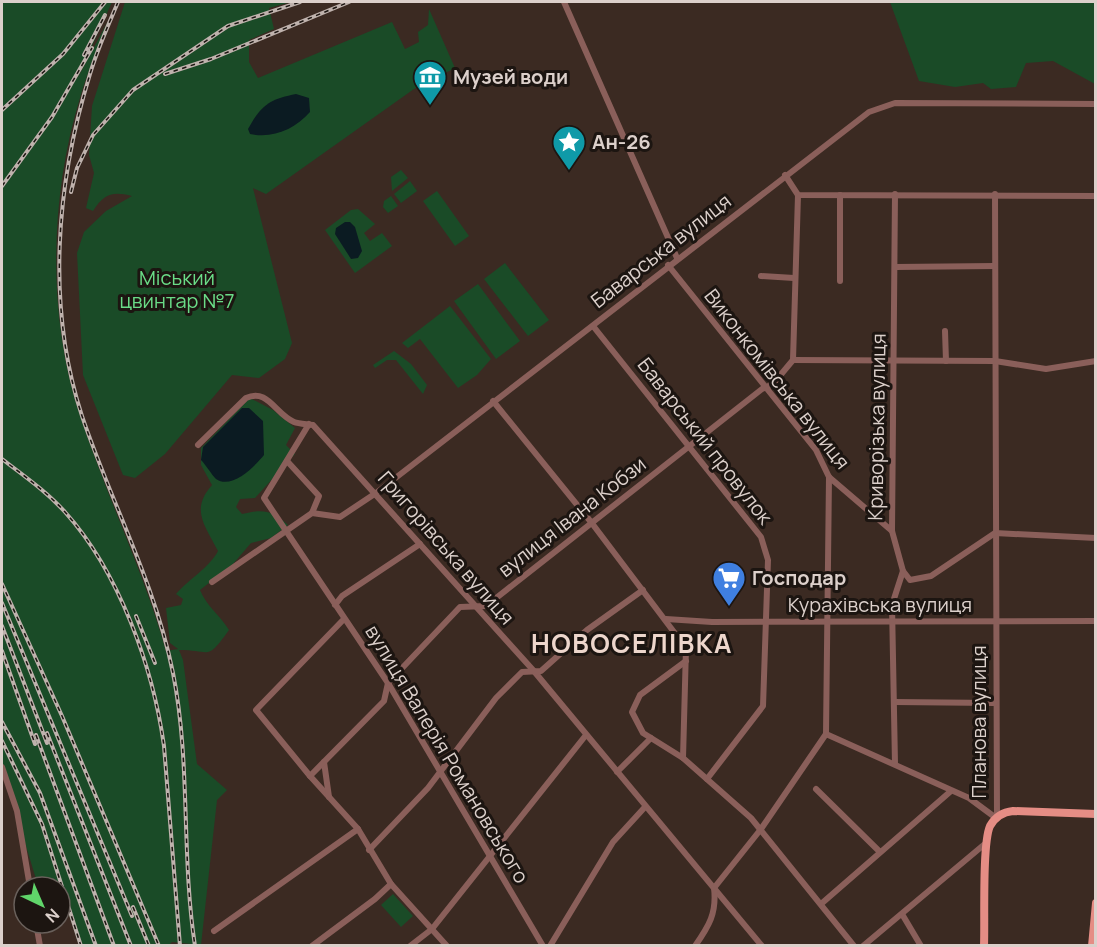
<svg xmlns="http://www.w3.org/2000/svg" width="1097" height="947" viewBox="0 0 1097 947" font-family="Manrope,sans-serif">
<style>
.green{fill:#1a4b27}
.water{fill:#0b1b22}
.lines{fill:none;stroke-linecap:round;stroke-linejoin:round}
.minor{stroke:#8a5f5a;stroke-width:6}
.major{stroke:#e58d85;stroke-width:8}
.rail-casing{stroke:#bfb2ad;stroke-width:4}
.rail{stroke:#1c1511;stroke-width:1.5;stroke-dasharray:4.5;stroke-linecap:butt}
.labels{text-anchor:middle;stroke-width:6;stroke-linejoin:round;paint-order:stroke}
.poi-label{font-size:20px;font-weight:bold;fill:#dcd0cb;stroke:#1c1511;text-anchor:start}
.street-label{font-size:20px;fill:#dcd0cb;stroke:#1c1511}
.park-label{font-size:20px;fill:#6adc87;stroke:#1c1511}
.district-label{font-size:26px;font-weight:bold;letter-spacing:1.5px;fill:#edd6cc;stroke:#1c1511}
</style>
<rect width="100%" height="100%" fill="#3b2a22"/>
<g class="green">
<path d="M 2,2 L 112,2 L 77,79 L 108,21 C 99,47 87,72 80,98 C 50,196 47,314 79,412 C 105,493 143,569 166,651 L 178,649 L 170,643 L 166,608 L 181,605 L 183,599 L 176,594 C 189,579 210,567 218,551 C 205,525 190,510 212,485 L 201,465 L 201,448 L 250,398 L 273,410 L 295,428 L 286,445 L 295,454 L 255,498 L 240,499 L 236,507 L 242,514 C 263,509 272,510 288,525 L 271,538 L 251,543 L 233,564 L 200,590 C 207,607 220,615 229,630 C 206,662 212,650 179,650 L 183,660 L 197,764 L 227,790 L 217,800 L 201,945 L 172,942 L 168,946 L 79,945 L 60,887 L 36,879 L 2,767 Z"/>
<path d="M 125,2 L 291,2 L 269,8 L 274,29 L 249,40 L 249,62 L 258,78 L 392,22 L 405,49 L 419,42 L 418,32 L 428,25 L 429,9 L 455,68 L 414,89 L 266,194 L 253,188 L 292,343 L 285,359 L 259,378 L 232,375 L 165,454 L 135,478 L 123,475 L 83,375 L 77,253 L 84,232 L 106,211 L 132,196 C 112,191 104,194 93,211 L 86,208 L 94,173 L 89,155 L 92,106 Z"/>
<polygon points="890,2 1095,2 1095,84 1053,61 1026,63 1016,87 991,89 983,83 955,87 919,81"/>
<polygon points="401,170 408,178 392,191 391,177"/>
<polygon points="410,181 417,191 401,203 394,194"/>
<polygon points="437,191 469,236 455,246 423,201"/>
<polygon points="391,196 398,206 388,213 383,207 384,201"/>
<polygon points="358,209 375,224 364,233 370,241 382,233 392,246 355,273 325,230 351,210"/>
<polygon points="505,263 549,320 528,336 484,279"/>
<polygon points="478,284 520,341 496,359 454,301"/>
<polygon points="450,306 491,359 477,375 458,388 420,339 408,348 402,343"/>
<polygon points="394,351 411,364 427,385 423,394 396,360 387,360 375,368 373,365"/>
<polygon points="393,894 413,916 401,927 381,905"/>
</g>
<g class="water">
<path d="M 296,94 L 309,98 L 310,112 C 295,129 273,139 250,134 L 248,129 C 261,105 270,99 296,94 Z"/>
<polygon points="345,222 350,222 355,227 362,251 358,258 351,259 335,234 336,228"/>
<path d="M 242,408 L 249,408 L 263,421 L 264,455 C 255,466 232,490 216,479 C 211,474 206,465 201,460 L 203,447 Z"/>
</g>
<g class="lines">
<g class="minor">
<polyline points="564,2 677,258"/>
<polyline points="785,175 798,195 1096,196"/>
<polyline points="995,194 997,818"/>
<polyline points="668,265 816,450 829,477 892,531"/>
<polyline points="895,267 995,266"/>
<polyline points="761,276 794,278"/>
<polyline points="840,281 840,195"/>
<polyline points="593,326 761,537 768,560 763,706 707,779"/>
<polyline points="945,331 946,361"/>
<polyline points="793,360 995,361 1046,369 1096,361"/>
<polyline points="493,401 591,522 686,648 683,758 751,818 854,946"/>
<polyline points="309,424 264,498 388,683 543,946"/>
<path d="M 198,445 L 246,398 C 268,388 275,414 294,422 C 299,424 307,424 313,425 L 533,670 L 762,946"/>
<polyline points="287,461 319,496 312,513"/>
<polyline points="903,571 910,580 931,576 995,533 1096,538"/>
<polyline points="212,582 312,513 340,517 376,493 869,112 895,103 1096,104"/>
<polyline points="335,605 342,596 420,544"/>
<polyline points="344,619 256,710 310,776 358,829 391,884 447,946"/>
<polyline points="666,619 712,622 1096,621"/>
<polyline points="894,702 995,703"/>
<polyline points="826,734 969,798 996,818"/>
<polyline points="683,758 643,733 632,712 640,695 686,661"/>
<polyline points="324,762 329,797"/>
<polyline points="895,764 892,605 903,571 892,531 895,194"/>
<polyline points="2,767 17,811 30,887"/>
<polyline points="617,772 651,738"/>
<polyline points="310,776 384,701 388,683 460,607 486,606 762,389 773,384 793,360 798,195"/>
<polyline points="816,789 880,852"/>
<polyline points="369,850 428,788 496,698 522,672 541,671 587,630 643,590"/>
<polyline points="821,904 951,791"/>
<polyline points="902,914 921,946"/>
<polyline points="36,923 40,946"/>
<polyline points="214,931 358,829"/>
<polyline points="312,946 375,899 391,884"/>
<polyline points="410,946 432,929 586,735"/>
<polyline points="550,946 613,842 645,807"/>
<path d="M 695,946 C 709,926 717,913 714,888 L 761,829 L 826,734 L 829,477"/>
<polyline points="863,946 986,843"/>
</g>
<g class="major">
<path d="M 984,946 C 985,922 982,844 990,826 C 995,817 1003,812 1013,811 L 1096,814"/>
<polyline points="1092,946 1096,903"/>
</g>
<defs>
<g id="rail">
<path d="M 118,2 C 108,26 97,50 90,74 C 56,184 46,306 82,416 C 111,502 155,583 173,673 C 191,763 181,855 195,946"/>
<polyline points="84,55 105,15"/>
<polyline points="165,74 211,59 349,2"/>
<polyline points="2,110 63,54 105,2"/>
<polyline points="2,186 52,117 92,48"/>
<polyline points="71,192 77,168 93,135 133,90 228,26 300,2"/>
<path d="M 2,459 C 24,476 46,491 65,512 C 119,572 153,667 164,746 L 180,946"/>
<polyline points="2,584 62,716 159,946"/>
<polyline points="2,603 132,916"/>
<polyline points="136,616 155,663"/>
<polyline points="2,626 47,743"/>
<polyline points="2,651 35,744"/>
<polyline points="2,722 40,793 96,946"/>
<polyline points="47,733 131,946"/>
<polyline points="36,735 114,946"/>
<polyline points="2,741 42,824 81,946"/>
<polyline points="133,907 149,946"/>
</g>
</defs>
<use href="#rail" class="rail-casing"/>
<use href="#rail" class="rail"/>
</g>
<defs>
<symbol id="museum-pin" viewBox="-11 -11 22 30"><path d="M0 17L-7.5 6A9.5 9.5 0 1 1 7.5 6Z" fill="#0f9aa8" stroke="#1c1511"/><path d="M0-6L6-3V-2H-6V-3ZM-5-1h2V3h-2ZM-1-1h2V3h-2ZM3-1h2V3H3ZM-6 4H6V6H-6Z" fill="#fff"/></symbol>
<symbol id="sight-pin" viewBox="-11 -11 22 30"><path d="M0 17L-7.5 6A9.5 9.5 0 1 1 7.5 6Z" fill="#0f9aa8" stroke="#1c1511"/><path d="M0-6L1.8-2.2L6-1.7L2.9 1.2L3.7 5.4L0 3.3L-3.7 5.4L-2.9 1.2L-6-1.7L-1.8-2.2Z" fill="#fff"/></symbol>
<symbol id="supermarket-pin" viewBox="-11 -11 22 30"><path d="M0 17L-7.5 6A9.5 9.5 0 1 1 7.5 6Z" fill="#3f7fe0" stroke="#1c1511"/><path d="M-6-5.5h2.5l.6 2H6L4.5 2H-2.5L-4.4-4H-6ZM-1.5 3.2a1.3 1.3 0 1 0 .1 0ZM3 3.2a1.3 1.3 0 1 0 .1 0Z" fill="#fff"/></symbol>
</defs>
<g fill-rule="evenodd">
<use href="#museum-pin" x="411" y="58" width="38" height="52"/>
<use href="#sight-pin" x="550" y="123" width="38" height="52"/>
<use href="#supermarket-pin" x="710" y="559" width="38" height="52"/>
</g>
<g class="labels">
<g class="poi-label">
<text x="453" y="84">Музей води</text>
<text x="592" y="149">Ан-26</text>
<text x="752" y="585">Господар</text>
</g>
<g class="street-label">
<text transform="translate(661 251) rotate(-38)" y="7">Баварська вулиця</text>
<text transform="translate(777 379) rotate(52)" y="7">Виконкомівська вулиця</text>
<text transform="translate(877 427) rotate(-89)" y="7">Криворізька вулиця</text>
<text transform="translate(705 441) rotate(52)" y="7">Баварський провулок</text>
<text transform="translate(572 517) rotate(-38)" y="7">вулиця Івана Кобзи</text>
<text transform="translate(446 548) rotate(49)" y="7">Григорівська вулиця</text>
<text x="880" y="612">Курахівська вулиця</text>
<text transform="translate(979 722) rotate(-90)" y="7">Планова вулиця</text>
<text transform="translate(447 754) rotate(59)" y="7">вулиця Валерія Романовського</text>
</g>
<g class="park-label">
<text x="177" y="285">Міський<tspan x="177" dy="23">цвинтар №7</tspan></text>
</g>
<g class="district-label">
<text x="632" y="653">НОВОСЕЛІВКА</text>
</g>
</g>
<rect width="1097" height="947" fill="none" stroke="#dcd0cb" stroke-width="6"/>
<g transform="translate(42 905) rotate(136)"><circle r="28" fill="#1c1511" stroke="#69605b" stroke-width="1.5"/>
<path d="M0-4.5L10 22L0 15L-10 22Z" fill="#60d56a"/>
<text y="-9" font-size="16" font-weight="bold" text-anchor="middle" fill="#dcd0cb">N</text>
</g>
</svg>
